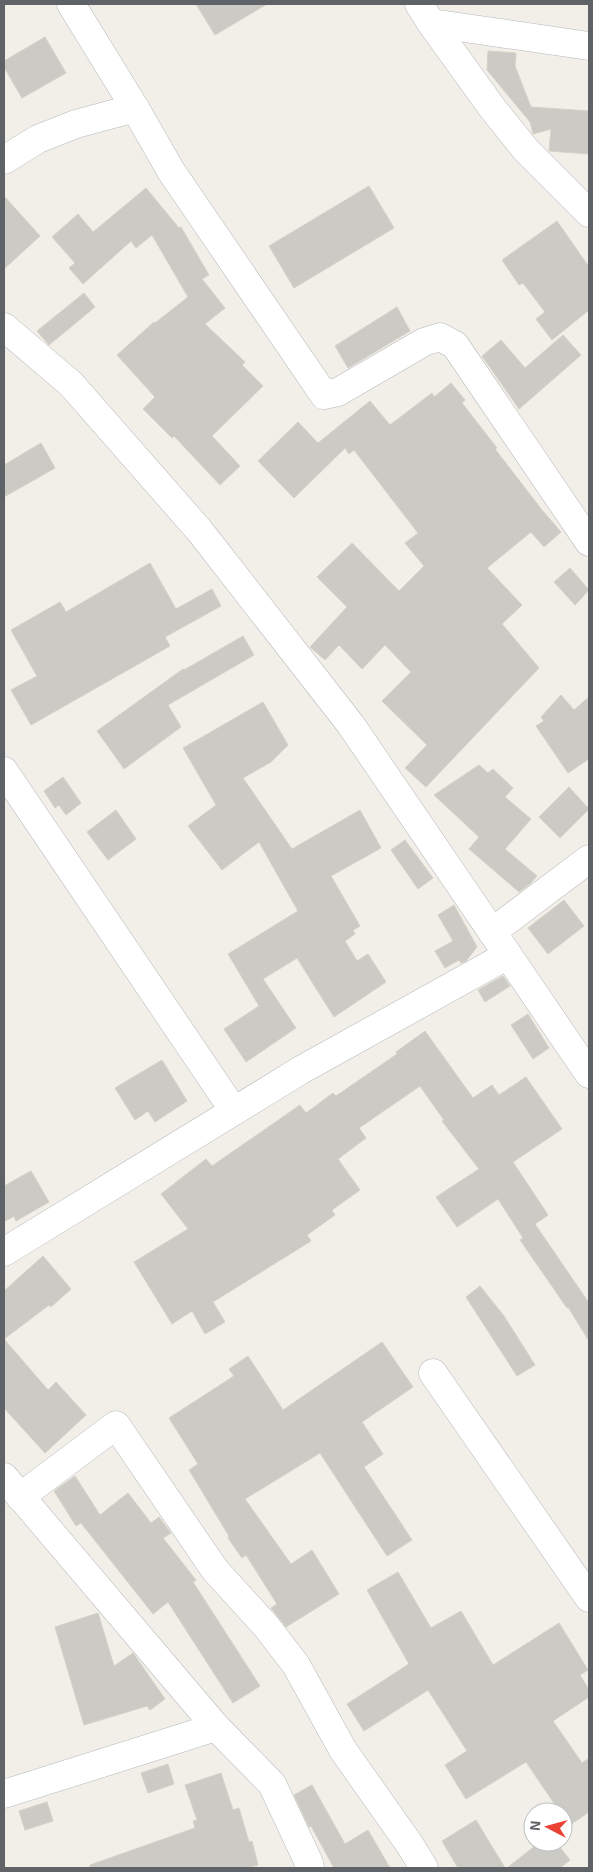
<svg xmlns="http://www.w3.org/2000/svg" width="593" height="1872" viewBox="0 0 593 1872" font-family="'Exo 2',sans-serif">
<style>
.building{fill:#cccac5;stroke:#d6d1c6}
.lines{fill:none;stroke-linecap:round;stroke-linejoin:round}
.minor-casing{stroke:#b5b8bc;stroke-width:29}
.minor{stroke:#fff;stroke-width:28}
</style>
<rect width="100%" height="100%" fill="#f1efe8"/>
<g class="building">
<polygon points="196,4 267,4 215,35"/>
<polygon points="45,37 66,73 22,98 4,67 4,61"/>
<polygon points="488,51 516,53 515,66 531,107 589,111 589,154 549,151 551,129 533,134 530,122 487,70"/>
<polygon points="369,186 394,228 294,288 269,246"/>
<polygon points="146,188 179,228 181,227 209,275 202,279 225,308 205,324 245,362 242,365 263,386 212,436 240,466 220,485 174,436 172,438 143,409 155,397 117,355 154,322 155,323 188,297 152,235 136,248 131,241 83,284 69,268 75,263 52,237 78,214 93,232"/>
<polygon points="4,196 40,236 4,269"/>
<polygon points="557,221 589,267 589,310 552,340 536,319 545,312 523,283 519,285 502,260"/>
<polygon points="84,293 95,307 49,345 37,331"/>
<polygon points="397,307 410,331 348,368 335,346"/>
<polygon points="563,335 581,355 519,409 482,356 501,340 525,368"/>
<polygon points="451,383 465,400 462,403 497,448 495,449 542,510 561,532 544,547 531,532 487,568 522,605 502,624 539,668 426,787 405,768 427,745 382,701 411,672 385,645 362,669 339,645 325,660 310,647 347,607 317,577 352,543 399,591 424,566 405,543 418,533 354,450 349,454 345,448 294,498 258,461 298,422 318,443 370,401 390,425 432,393 434,397"/>
<polygon points="41,443 55,468 4,497 4,465"/>
<polygon points="150,563 176,609 212,589 221,606 165,637 170,646 31,725 11,690 37,676 11,630 60,602 66,612"/>
<polygon points="570,568 589,590 575,605 554,582"/>
<polygon points="243,636 254,655 168,705 181,727 124,769 97,731 183,669 184,670"/>
<polygon points="561,695 574,710 589,697 589,759 568,773 536,726 544,721 541,717"/>
<polygon points="263,702 288,745 271,762 243,778 292,849 360,810 381,848 331,876 360,926 353,930 355,934 345,941 357,961 368,954 386,982 334,1017 297,958 263,979 296,1028 246,1062 224,1029 259,1006 228,954 298,911 259,842 222,870 188,826 216,805 183,748"/>
<polygon points="479,765 488,773 493,769 513,788 505,797 531,819 505,849 537,876 530,884 519,892 469,849 479,837 434,795"/>
<polygon points="63,777 81,803 66,815 59,805 55,808 44,791"/>
<polygon points="569,787 589,809 560,838 539,817"/>
<polygon points="116,810 136,839 108,860 87,832"/>
<polygon points="405,840 433,878 418,889 391,850"/>
<polygon points="564,900 584,926 548,954 528,928"/>
<polygon points="454,905 477,947 466,961 461,963 459,960 445,968 435,951 453,941 438,915"/>
<polygon points="503,976 510,986 485,1002 478,990"/>
<polygon points="528,1014 549,1048 533,1059 511,1025"/>
<polygon points="425,1031 473,1098 492,1085 499,1095 526,1077 562,1129 513,1162 548,1215 535,1224 589,1303 589,1341 568,1307 567,1308 520,1240 523,1238 498,1199 457,1227 436,1197 479,1169 442,1121 444,1120 420,1086 359,1128 366,1138 338,1159 360,1190 332,1210 335,1215 307,1235 311,1241 213,1302 225,1322 205,1334 192,1311 172,1324 134,1262 188,1229 161,1194 206,1159 212,1166 300,1105 306,1113 333,1093 336,1096 397,1054 396,1052"/>
<polygon points="162,1060 187,1101 155,1122 148,1111 135,1120 115,1088"/>
<polygon points="31,1171 49,1202 16,1221 14,1216 4,1222 4,1186"/>
<polygon points="43,1256 71,1289 51,1307 49,1305 4,1339 4,1291"/>
<polygon points="480,1286 504,1316 535,1365 517,1376 466,1297"/>
<polygon points="4,1339 48,1390 56,1382 86,1415 45,1453 4,1408"/>
<polygon points="382,1342 413,1387 362,1422 383,1454 364,1467 412,1540 387,1556 320,1453 245,1499 291,1564 312,1550 339,1594 286,1627 271,1608 277,1604 246,1555 242,1558 228,1538 229,1536 189,1470 198,1464 169,1418 234,1376 229,1369 248,1356 283,1410"/>
<polygon points="75,1476 100,1515 128,1493 151,1523 159,1517 171,1533 163,1538 196,1580 193,1582 260,1686 233,1703 168,1602 153,1614 81,1523 76,1526 54,1491"/>
<polygon points="398,1572 431,1628 461,1611 493,1665 559,1623 588,1670 580,1675 589,1690 589,1697 553,1721 582,1763 589,1758 589,1812 570,1825 563,1816 563,1812 560,1812 526,1762 466,1799 445,1765 467,1751 428,1690 364,1731 347,1704 409,1664 367,1590"/>
<polygon points="98,1613 114,1666 133,1653 165,1699 150,1710 147,1706 84,1725 55,1627"/>
<polygon points="168,1764 174,1784 148,1793 141,1773"/>
<polygon points="221,1773 233,1810 239,1808 249,1842 252,1841 258,1865 247,1868 90,1868 90,1865 195,1828 193,1821 197,1820 185,1785"/>
<polygon points="312,1785 345,1844 368,1830 390,1868 334,1868 311,1826 309,1827 294,1795"/>
<polygon points="47,1802 53,1821 25,1830 19,1811"/>
<polygon points="476,1820 505,1868 458,1868 442,1841"/>
<polygon points="540,1842 556,1842 570,1860 560,1868 507,1868"/>
</g>
<g class="lines">
<defs>
<g id="minor">
<polyline points="71,4 135,108 171,171 324,395 338,392 424,342 440,337 455,345 589,542"/>
<polyline points="419,4 431,23 493,109 526,150 589,213"/>
<polyline points="431,23 589,46"/>
<polyline points="4,160 38,139 76,124 135,108"/>
<polyline points="4,327 71,384 199,530 351,725 589,1074"/>
<polyline points="4,771 234,1111"/>
<polyline points="492,932 589,859"/>
<polyline points="4,1252 301,1070 508,955"/>
<polyline points="433,1373 589,1598"/>
<polyline points="4,1477 216,1727 272,1784 309,1863 310,1868"/>
<polyline points="20,1497 116,1425 215,1570 266,1626 296,1665 343,1750 410,1845 424,1868"/>
<polyline points="4,1794 216,1727"/>
</g>
</defs>
<use href="#minor" class="minor-casing"/>
<use href="#minor" class="minor"/>
</g>
<rect width="593" height="1872" fill="none" stroke="#5f6368" stroke-width="10"/>
<g transform="translate(548 1827) rotate(276)"><circle r="24" fill="#ffffff" stroke="#bfc1c3"/>
<path d="M0-4L9 19L0 12L-9 19Z" fill="#ea4335"/>
<text y="-8" font-size="14" font-weight="bold" text-anchor="middle" fill="#5f6368">N</text>
</g>
</svg>
